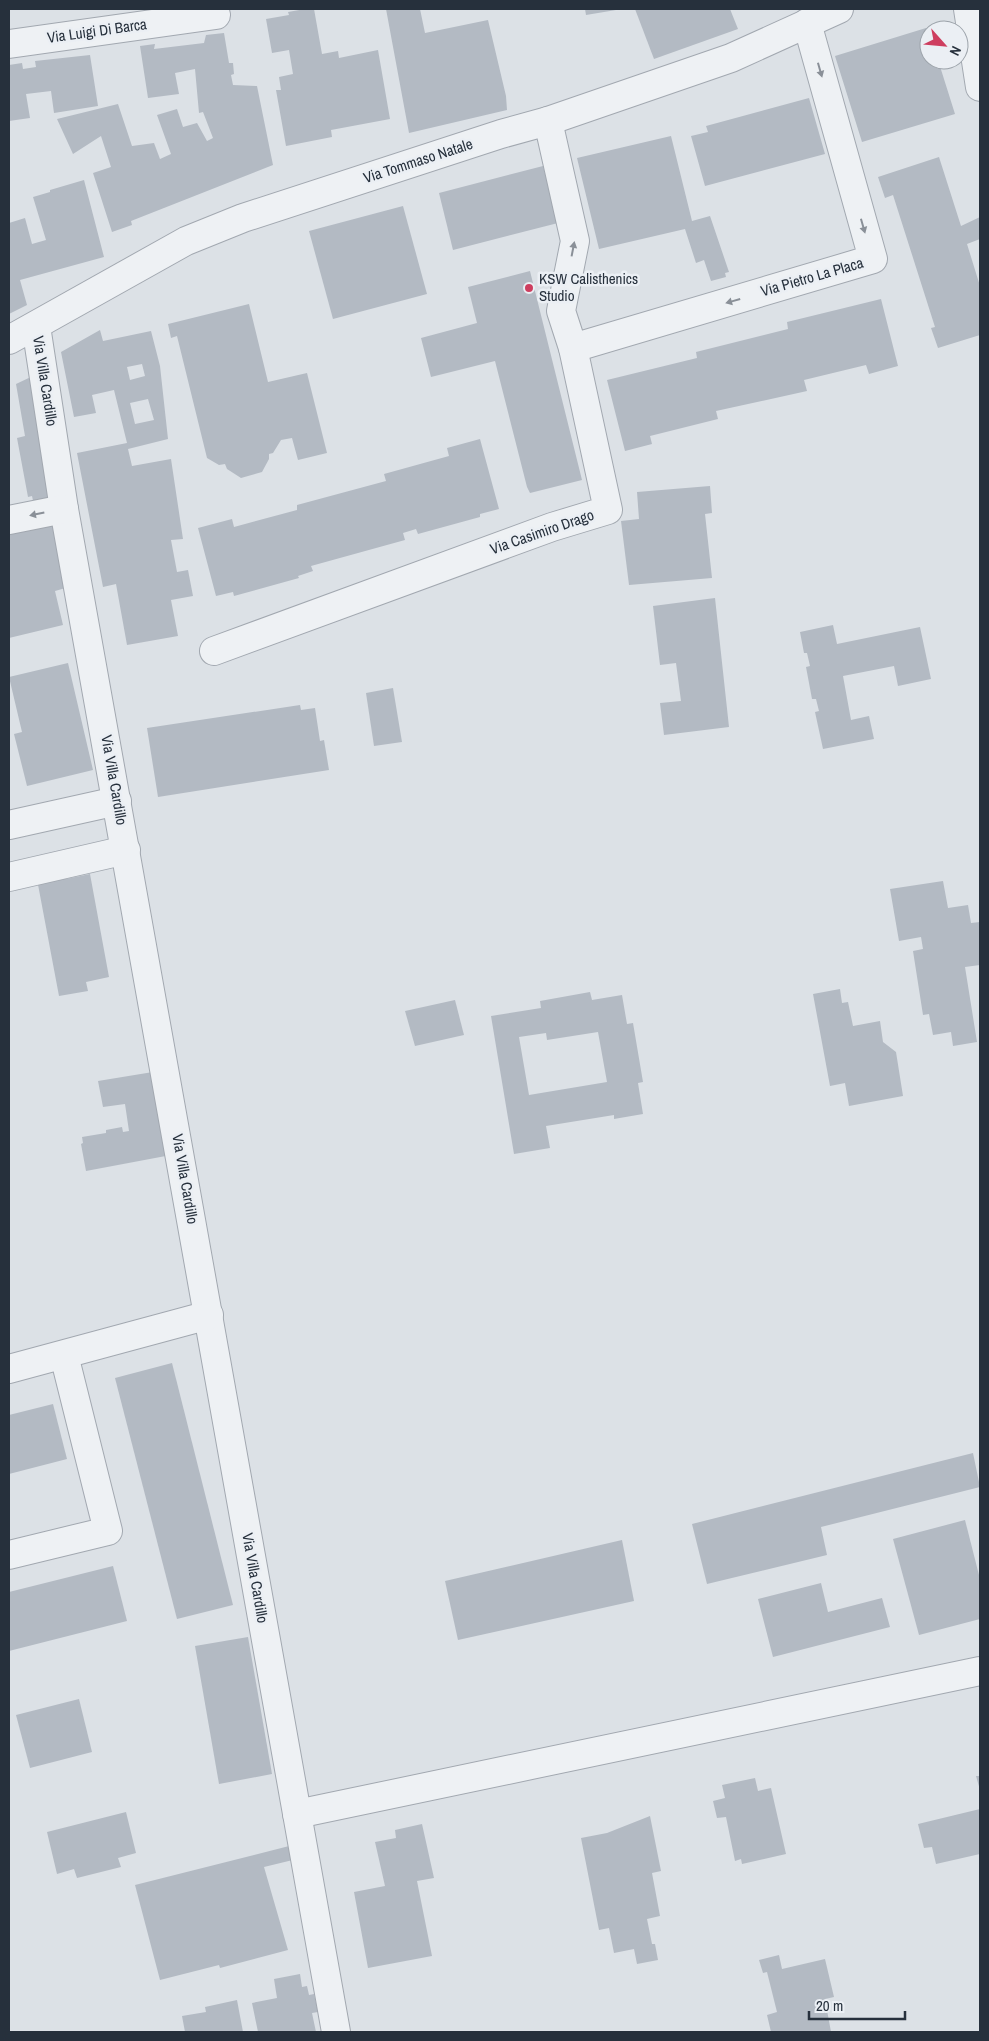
<svg xmlns="http://www.w3.org/2000/svg" width="989" height="2041" viewBox="0 0 989 2041" font-family="'Archivo Narrow',sans-serif">
<style>
.building{fill:#b3bac3;fill-rule:evenodd}
.lines{fill:none;stroke-linecap:round;stroke-linejoin:round}
.minor-casing{stroke:#a2a8b0;stroke-width:30}
.minor{stroke:#eef1f4;stroke-width:28}
.oneway{fill:#8a9098}
.poi-dot{fill:#ce3e5f;stroke:#ebeff4;stroke-width:2}
.labels{text-anchor:middle;stroke-width:5;stroke-linejoin:round;paint-order:stroke}
.street-label{font-size:15px;fill:#26303c;stroke:#ebeff4}
.poi-label{font-size:15px;fill:#26303c;stroke:#ebeff4;text-anchor:start}
</style>
<rect width="100%" height="100%" fill="#dce1e6"/>
<g class="building">
<polygon points="305,9 314,9 322,54 338,51 339,58 378,50 390,119 331,130 332,137 286,146 276,90 281,90 279,77 293,74 289,50 272,53 266,19 289,15 288,12"/>
<polygon points="386,9 420,9 425,33 488,20 506,96 507,110 409,133"/>
<polygon points="585,9 616,9 616,10 586,15"/>
<polygon points="635,9 730,9 738,29 654,59"/>
<polygon points="926,28 929,34 929,60 938,60 955,114 862,142 835,56"/>
<polygon points="224,33 229,63 233,63 234,74 231,75 233,85 257,86 273,165 131,221 132,225 112,232 93,173 111,167 101,136 73,154 57,119 118,104 132,146 154,143 160,159 171,154 157,115 177,109 183,127 197,123 207,141 213,138 203,112 199,113 195,69 175,73 179,94 148,98 140,46 155,44 154,49 204,43 206,35"/>
<polygon points="90,55 98,106 54,113 51,91 26,94 30,118 9,121 9,65 22,63 23,69 36,67 35,61"/>
<polygon points="809,98 825,154 705,186 691,136 708,132 706,126"/>
<polygon points="671,136 692,221 710,216 729,272 725,273 726,277 711,281 704,260 696,263 685,229 599,249 577,158"/>
<polygon points="939,157 961,226 980,217 980,239 967,244 980,286 980,335 938,348 931,328 935,327 893,195 885,198 878,177"/>
<polygon points="543,166 558,223 453,250 439,193"/>
<polygon points="84,180 104,257 20,280 27,305 9,314 9,223 25,218 32,244 46,240 33,197 50,192 50,190"/>
<polygon points="403,206 427,294 333,319 309,231"/>
<polygon points="530,271 582,480 530,493 527,487 495,361 431,377 421,338 477,323 468,287"/>
<polygon points="881,299 898,366 869,374 866,365 804,380 807,391 716,411 718,419 650,436 652,444 625,451 607,380 697,358 696,352 788,329 787,322"/>
<polygon points="249,304 268,382 307,373 327,453 298,460 292,438 281,440 273,453 269,454 269,459 262,472 241,478 227,469 225,464 219,465 207,458 177,336 171,338 168,324"/>
<path d="M 100,330 L 103,341 L 151,331 L 160,366 L 168,439 L 128,449 L 132,466 L 171,459 L 183,539 L 171,540 L 177,572 L 188,570 L 193,596 L 171,600 L 178,636 L 127,645 L 116,584 L 103,587 L 77,453 L 127,443 L 114,390 L 92,395 L 96,413 L 74,417 L 61,352 ZM 142,364 L 145,376 L 130,380 L 127,367 ZM 148,399 L 154,420 L 135,424 L 130,403 Z"/>
<polygon points="35,375 52,495 47,495 49,502 34,505 32,496 28,497 17,438 25,436 16,384"/>
<polygon points="480,439 499,509 480,514 480,517 418,534 416,529 403,533 405,540 311,566 313,571 298,576 299,578 234,596 233,592 216,596 198,528 232,519 234,527 297,510 297,505 386,481 384,474 449,456 447,448"/>
<polygon points="710,486 712,513 705,514 712,578 629,585 621,521 639,519 637,492"/>
<polygon points="54,520 69,587 55,591 63,625 9,638 9,530"/>
<polygon points="715,598 729,727 664,735 660,703 681,701 676,663 660,665 653,606"/>
<polygon points="833,625 837,644 920,627 931,679 898,686 894,666 843,676 851,720 869,716 874,739 823,749 815,712 819,711 816,699 812,699 806,667 810,666 807,653 804,653 800,632"/>
<polygon points="68,663 93,770 27,786 14,734 22,732 9,677"/>
<polygon points="393,688 402,742 374,746 366,693"/>
<polygon points="300,705 301,710 315,708 320,741 324,740 329,770 158,797 147,728"/>
<polygon points="64,869 66,879 90,874 109,977 86,982 88,991 59,996 36,874"/>
<polygon points="943,881 948,908 968,905 971,923 980,922 980,965 965,967 977,1042 953,1046 951,1032 933,1035 929,1014 923,1015 913,951 923,949 921,937 899,941 890,889"/>
<polygon points="840,989 842,1003 848,1002 853,1026 880,1021 883,1042 896,1052 903,1096 849,1106 845,1083 830,1086 813,994"/>
<path d="M 590,992 L 592,1000 L 622,995 L 627,1024 L 633,1023 L 643,1082 L 638,1083 L 643,1114 L 614,1119 L 614,1115 L 546,1126 L 550,1148 L 514,1154 L 491,1016 L 541,1008 L 540,1001 ZM 598,1032 L 607,1082 L 529,1095 L 519,1037 L 546,1033 L 547,1040 Z"/>
<polygon points="455,1000 464,1035 415,1046 405,1011"/>
<polygon points="159,1071 171,1155 86,1171 81,1144 83,1143 82,1137 106,1133 106,1130 122,1127 123,1132 129,1131 125,1104 103,1107 98,1081"/>
<polygon points="172,1363 233,1605 177,1619 115,1378"/>
<polygon points="53,1404 67,1459 9,1474 9,1415"/>
<polygon points="973,1453 980,1487 821,1527 827,1555 707,1584 692,1524"/>
<polygon points="965,1520 980,1579 980,1619 919,1635 893,1539"/>
<polygon points="622,1540 634,1601 458,1640 445,1581"/>
<polygon points="113,1566 127,1621 9,1651 9,1592"/>
<polygon points="821,1583 828,1612 882,1598 890,1627 773,1657 758,1599"/>
<polygon points="248,1637 272,1774 219,1784 195,1646"/>
<polygon points="79,1699 92,1752 30,1768 16,1715"/>
<polygon points="976,1776 980,1776 980,1790"/>
<polygon points="755,1778 758,1791 771,1788 786,1854 742,1864 741,1859 735,1861 726,1817 717,1818 713,1801 725,1798 722,1785"/>
<polygon points="980,1809 980,1854 936,1864 932,1847 924,1848 918,1824"/>
<polygon points="126,1812 136,1853 118,1858 121,1867 77,1878 74,1869 57,1874 47,1832"/>
<polygon points="650,1816 661,1871 652,1873 660,1916 647,1919 652,1944 655,1944 658,1960 637,1964 634,1949 614,1953 609,1928 599,1930 581,1838 607,1833"/>
<polygon points="422,1824 434,1878 417,1881 432,1956 368,1968 354,1892 385,1886 375,1842 396,1838 395,1830"/>
<polygon points="297,1844 301,1858 264,1867 288,1950 220,1968 219,1965 160,1980 135,1885"/>
<polygon points="779,1955 782,1969 825,1959 834,1997 825,1999 831,2032 771,2032 767,2015 777,2012 767,1972 763,1973 759,1960"/>
<polygon points="300,1974 302,1987 307,1986 309,1995 314,1994 318,2012 312,2013 316,2032 258,2032 252,2003 277,1998 274,1979"/>
<polygon points="237,2000 243,2032 185,2032 182,2016 206,2012 205,2007"/>
</g>
<g class="lines">
<defs>
<g id="minor">
<polyline points="968,9 980,87"/>
<polyline points="9,44 216,15"/>
<polyline points="36,326 64,509 336,2032"/>
<polyline points="9,340 186,241 243,218 501,134 548,121 731,58 839,9"/>
<polyline points="573,348 873,259 807,23"/>
<polyline points="9,520 64,509"/>
<polyline points="214,651 552,527 608,510 573,348 561,311 575,241 548,121"/>
<polyline points="9,825 117,801"/>
<polyline points="9,877 126,850"/>
<polyline points="9,1369 209,1315"/>
<polyline points="9,1555 108,1531 64,1355"/>
<polyline points="297,1814 980,1671"/>
</g>
</defs>
<use href="#minor" class="minor-casing"/>
<use href="#minor" class="minor"/>
</g>
<defs><path id="oneway-solid" d="M-6-.8H1V-3.2L6.5 0L1 3.2V.8H-6Z" transform="scale(1.25)"/></defs>
<g class="oneway">
<use href="#oneway-solid" transform="translate(820 70) rotate(74)"/>
<use href="#oneway-solid" transform="translate(863 226) rotate(74)"/>
<use href="#oneway-solid" transform="translate(573 249) rotate(-79)"/>
<use href="#oneway-solid" transform="translate(733 301) rotate(164)"/>
<use href="#oneway-solid" transform="translate(37 514) rotate(168)"/>
</g>
<circle class="poi-dot" cx="529" cy="288" r="5"/>
<g class="labels">
<g class="street-label">
<text transform="translate(97 31) rotate(-8)" y="5">Via Luigi Di Barca</text>
<text transform="translate(418 161) rotate(-18)" y="5">Via Tommaso Natale</text>
<text transform="translate(812 277) rotate(-16)" y="5">Via Pietro La Placa</text>
<text transform="translate(45 381) rotate(81)" y="5">Via Villa Cardillo</text>
<text transform="translate(542 532) rotate(-19)" y="5">Via Casimiro Drago</text>
<text transform="translate(114 780) rotate(80)" y="5">Via Villa Cardillo</text>
<text transform="translate(185 1179) rotate(80)" y="5">Via Villa Cardillo</text>
<text transform="translate(255 1578) rotate(80)" y="5">Via Villa Cardillo</text>
</g>
<g class="poi-label">
<text x="539" y="284">KSW Calisthenics<tspan x="539" dy="17">Studio</tspan></text>
</g>
</g>
<rect width="989" height="2041" fill="none" stroke="#26303c" stroke-width="20"/>
<g transform="translate(944 45) rotate(117)"><circle r="24" fill="#ebeff4" stroke="#9ca3aa"/>
<path d="M0-4L9 19L0 12L-9 19Z" fill="#ce3e5f"/>
<text y="-8" font-size="14" font-weight="bold" text-anchor="middle" fill="#26303c">N</text>
</g>
<path d="M809 2011v8h96v-8" fill="none" stroke="#26303c" stroke-width="2.5"/>
<text x="816" y="2011" font-size="15" fill="#26303c" stroke="#ebeff4" stroke-width="4" paint-order="stroke">20 m</text>
</svg>
